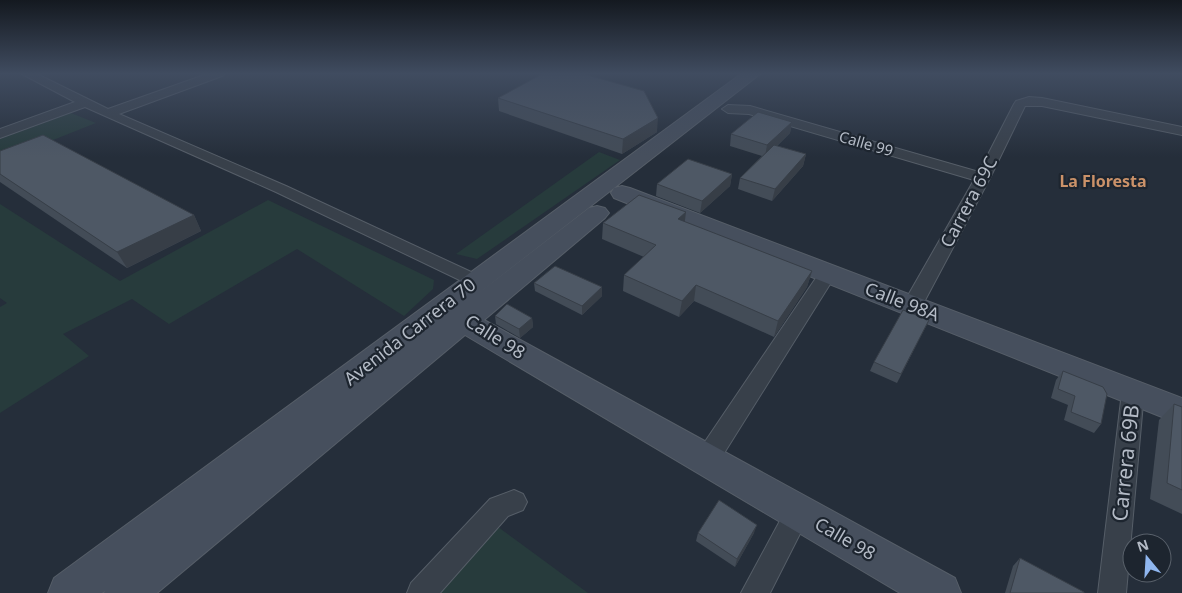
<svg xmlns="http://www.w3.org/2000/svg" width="1182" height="593" viewBox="0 0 1182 593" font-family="'Noto Sans',sans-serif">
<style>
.green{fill:#273b3c}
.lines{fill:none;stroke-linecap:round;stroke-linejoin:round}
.street-casing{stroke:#565e68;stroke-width:2}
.secondary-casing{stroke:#565e68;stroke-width:2}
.street{fill:#38404a;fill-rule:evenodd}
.secondary{fill:#464f5d;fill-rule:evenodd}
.wall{fill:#434c57}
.shaded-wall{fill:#373e47}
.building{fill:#4e5865;stroke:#373e47}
.labels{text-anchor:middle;stroke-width:4.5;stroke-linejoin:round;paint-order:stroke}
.far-street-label{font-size:15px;fill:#b4bbc6;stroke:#1d252f}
.far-neighbourhood-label{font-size:16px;font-weight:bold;fill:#cb9269;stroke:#1d252f}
.street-label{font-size:18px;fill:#b4bbc6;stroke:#1d252f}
.near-street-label{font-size:21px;fill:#b4bbc6;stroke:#1d252f}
</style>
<rect width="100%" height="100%" fill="#252e3a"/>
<g class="green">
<polygon points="71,113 96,123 0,161 0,139"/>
<polygon points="599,152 620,160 477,259 456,254"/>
<polygon points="268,200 434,280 433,289 404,316 297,249 169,324 132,299 63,334 89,356 0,413 0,307 7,303 0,298 0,204 120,281"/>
<polygon points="494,524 588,593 431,593"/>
</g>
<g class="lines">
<defs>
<g id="street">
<polygon points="22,74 37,74 108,109 207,74 224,74 222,76 119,114 286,186 482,277 485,281 482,285 476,287 470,285 276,192 85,107 0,138 0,129 75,102"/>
<polygon points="1029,97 1042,98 1182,127 1182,135 1042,106 1025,106 990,178 922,306 919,311 912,312 905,311 902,306 974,180 749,114 728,113 722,109 728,105 750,106 979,172 1014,104 1016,101"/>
<polygon points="828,267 834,269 837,273 716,466 707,469 698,466 695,459 698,452 822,269"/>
<polygon points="1133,383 1141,386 1144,392 1126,593 1098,593 1122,392 1125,386"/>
<polygon points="514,490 523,494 527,502 523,510 508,516 440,593 407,593 411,583 490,499"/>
<polygon points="798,500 807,504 811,512 770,593 741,593 789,504"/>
</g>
<polygon id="secondary" points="741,74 760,74 614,188 622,186 630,188 1182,398 1182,425 614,198 611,193 614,188 471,299 589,208 597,206 605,208 609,213 605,218 484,320 955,578 961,593 900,593 465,335 157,593 104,593 105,591 102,593 48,593 54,578"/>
</defs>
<use href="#street" class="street-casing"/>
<use href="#secondary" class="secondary-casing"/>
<use href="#street" class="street"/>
<use href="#secondary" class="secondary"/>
</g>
<g class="wall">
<polygon points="498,98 657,132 622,154 499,111"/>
<polygon points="792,122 790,133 777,146 806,154 803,166 772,201 738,189 740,178 762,156 730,146 731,134"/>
<polygon points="0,151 194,215 201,231 127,268 0,182"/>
<polygon points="732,174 730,186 700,213 656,196 657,184"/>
<polygon points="684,222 812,271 807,287 774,337 694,301 679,317 623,291 624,275 644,257 602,239 603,223"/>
<polygon points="534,283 602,287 602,296 582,315 535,291"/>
<polygon points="495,316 532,318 533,327 520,338 496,324"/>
<polygon points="929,320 897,383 870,371 874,362"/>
<polygon points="1063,371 1101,424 1094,433 1064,420 1068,405 1051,398 1056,380"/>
<polygon points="1174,404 1182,407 1182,514 1150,499 1159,420"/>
<polygon points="698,533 754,533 735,567 696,541"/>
<polygon points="1020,558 1084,593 1005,593 1013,566"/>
</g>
<g class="shaded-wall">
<polygon points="658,118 657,132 622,154 623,139"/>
<polygon points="792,122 790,133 765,157 767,145"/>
<polygon points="806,154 803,166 772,201 775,189"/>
<polygon points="732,174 730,186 700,213 702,201"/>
<polygon points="686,212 684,228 678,219"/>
<polygon points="194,215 201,231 127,268 117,252"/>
<polygon points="812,271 807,287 774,337 778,321"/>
<polygon points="696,285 694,301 679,317 682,301"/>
<polygon points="602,287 602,296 582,315 582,306"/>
<polygon points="532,318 533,327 520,338 519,329"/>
<polygon points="757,525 754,533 735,567 737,559"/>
</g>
<g class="building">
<polygon points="542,74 584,74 644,91 658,118 623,139 498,98"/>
<polygon points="758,112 792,122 767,145 731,134"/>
<polygon points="43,135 194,215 117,252 0,174 0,151"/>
<polygon points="774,145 806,154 775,189 740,178"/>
<polygon points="688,159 732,174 702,201 657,184"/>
<polygon points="639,195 686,212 678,219 812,271 778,321 696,285 682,301 624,275 656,245 603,223"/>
<polygon points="555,266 602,287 582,306 534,283"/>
<polygon points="507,304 532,318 519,329 495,316"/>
<polygon points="903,310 929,320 901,374 874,362"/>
<polygon points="1063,371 1103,387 1107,394 1101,424 1071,412 1075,396 1058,389"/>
<polygon points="1174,404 1182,407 1182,490 1167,483"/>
<polygon points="719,500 757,525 737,559 698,533"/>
<polygon points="1020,558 1084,592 1084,593 1010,593"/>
</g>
<linearGradient id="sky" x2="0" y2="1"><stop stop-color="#141920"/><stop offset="0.47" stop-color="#404c60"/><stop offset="1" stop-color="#404c60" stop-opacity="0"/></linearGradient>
<rect width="1182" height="157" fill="url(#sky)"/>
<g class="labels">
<g class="far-street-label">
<text transform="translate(866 144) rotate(16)" y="5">Calle 99</text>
</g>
<g class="far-neighbourhood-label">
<text x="1103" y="187">La Floresta</text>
</g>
<g class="street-label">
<text transform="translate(969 202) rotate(-62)" y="6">Carrera 69C</text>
<text transform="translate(902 302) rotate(21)" y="6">Calle 98A</text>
<text transform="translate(410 332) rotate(-38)" y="6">Avenida Carrera 70</text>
<text transform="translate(495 337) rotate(32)" y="6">Calle 98</text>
<text transform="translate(845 539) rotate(30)" y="6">Calle 98</text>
</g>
<g class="near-street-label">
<text transform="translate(1126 463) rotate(-84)" y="7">Carrera 69B</text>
</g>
</g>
<g transform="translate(1147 558) rotate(342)"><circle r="24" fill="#1d252f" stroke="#59616b"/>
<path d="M0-4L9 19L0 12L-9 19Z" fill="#8fb6ef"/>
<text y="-8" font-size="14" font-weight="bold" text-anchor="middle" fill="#b4bbc6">N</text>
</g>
</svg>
